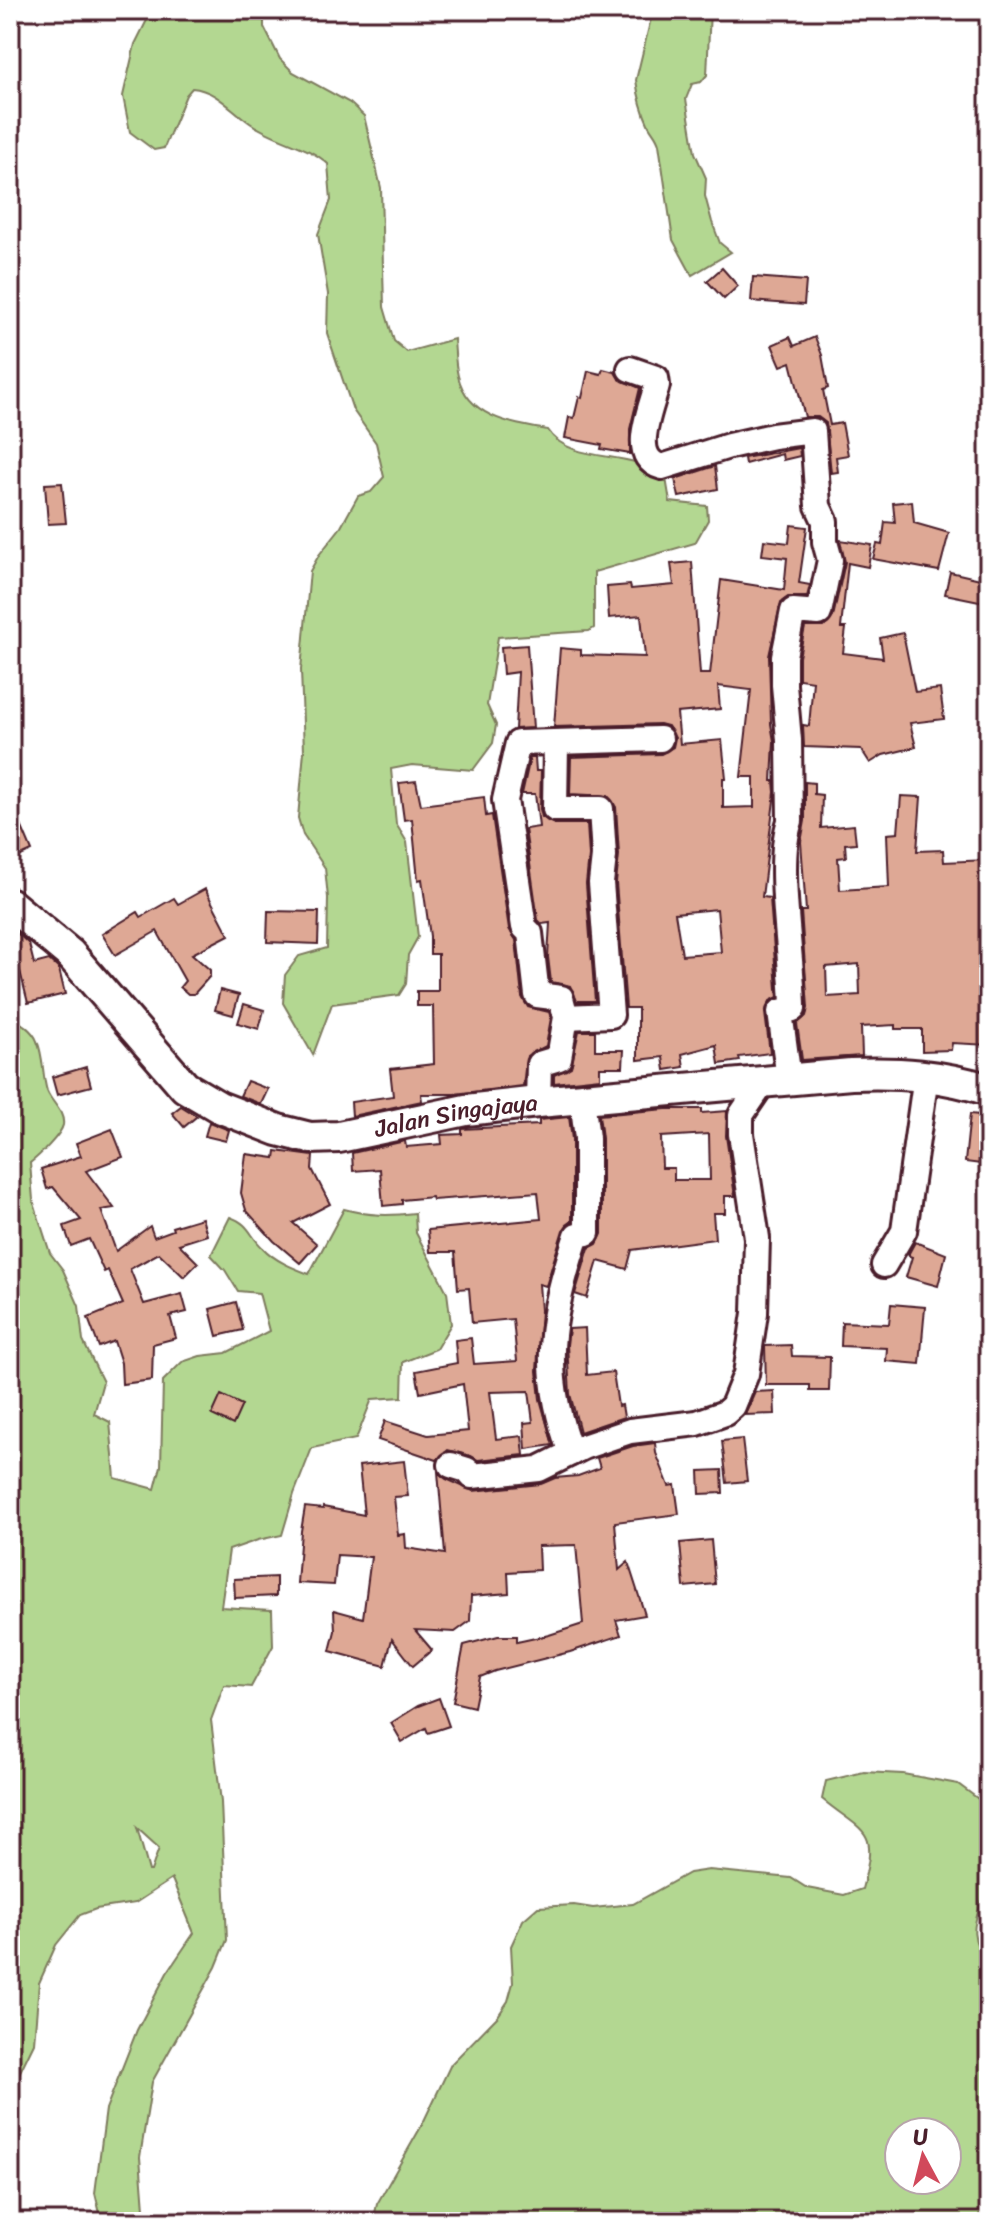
<svg xmlns="http://www.w3.org/2000/svg" width="999" height="2232" viewBox="0 0 999 2232" font-family="Sriracha,sans-serif">
<style>
.green{fill:#b3d791;stroke:#7e7b5e;stroke-width:2;fill-rule:evenodd}
.building{fill:#dea895;stroke:#4a1f2b;stroke-width:2;fill-rule:evenodd}
.lines{fill:none;stroke-linecap:round;stroke-linejoin:round}
.minor-casing{stroke:#4a1f2b;stroke-width:30}
.tertiary-casing{stroke:#4a1f2b;stroke-width:36}
.minor{stroke:#fff;stroke-width:24}
.tertiary{stroke:#fff;stroke-width:30}
.labels{text-anchor:middle;stroke-width:8;stroke-linejoin:round;paint-order:stroke}
.street-label{font-size:24px;fill:#4a1f2b;stroke:#fff}
</style>
<rect width="100%" height="100%" fill="#fff"/>
<filter id="ink" filterUnits="userSpaceOnUse"><feTurbulence type="fractalNoise" baseFrequency=".0125" numOctaves="2"/><feDisplacementMap in="SourceGraphic" scale="16" xChannelSelector="R" yChannelSelector="G"/><feConvolveMatrix kernelMatrix="1 2 1 2 8 2 1 2 1" color-interpolation-filters="sRGB"/></filter>
<g filter="url(#ink)">
<g class="green">
<path d="M 152,10 L 264,10 L 264,27 L 280,59 L 293,72 L 350,103 L 364,116 L 381,188 L 384,307 L 394,341 L 407,352 L 454,339 C 455,351 455,364 458,376 C 468,418 513,424 548,430 C 565,457 608,454 635,462 C 646,465 653,472 665,472 L 670,502 L 707,506 L 708,520 L 695,543 L 594,572 L 594,628 L 589,631 L 498,637 L 487,705 L 496,725 L 493,743 L 473,770 L 412,765 L 391,769 L 396,824 L 407,842 L 418,937 L 408,955 L 406,984 L 399,995 L 332,1004 L 313,1055 L 283,1003 L 285,975 L 299,956 L 327,948 L 328,898 L 325,868 L 303,835 L 298,818 L 304,751 L 301,670 L 310,571 L 319,555 L 341,527 L 358,496 L 371,492 L 384,477 L 376,443 L 353,410 L 327,333 L 328,294 L 318,234 L 331,200 L 328,164 C 306,144 274,140 250,123 C 231,110 216,90 192,88 L 186,95 L 164,148 L 154,150 L 130,132 L 123,96 L 135,44 Z"/>
<path d="M 653,10 L 710,10 L 707,75 L 701,82 L 692,84 L 686,99 L 695,153 L 706,178 L 705,196 L 712,222 L 720,243 L 731,252 L 692,275 L 673,240 L 659,144 C 657,136 653,133 649,126 C 643,113 638,95 636,80 Z"/>
<path d="M 10,1016 C 20,1022 33,1030 37,1041 C 44,1057 42,1075 47,1091 C 51,1102 65,1112 63,1125 C 61,1135 39,1156 30,1163 L 33,1200 L 50,1253 L 63,1270 L 79,1306 L 83,1341 L 103,1382 L 94,1414 L 110,1422 L 115,1478 L 155,1489 L 161,1466 L 163,1381 L 182,1362 L 200,1356 L 226,1353 L 269,1331 L 259,1293 L 238,1291 L 225,1270 L 211,1255 L 230,1217 C 250,1224 249,1235 263,1248 C 275,1261 293,1268 309,1274 L 344,1209 C 370,1216 389,1216 415,1213 L 416,1233 L 447,1292 L 451,1324 L 436,1349 L 403,1362 L 402,1397 L 372,1399 L 356,1439 L 312,1448 L 294,1494 L 282,1535 L 258,1540 L 229,1550 L 221,1607 L 272,1610 L 273,1646 L 251,1687 L 224,1685 L 211,1720 L 221,1802 L 227,1940 L 216,1967 L 152,2082 L 140,2157 L 145,2222 L 102,2222 L 95,2193 L 106,2109 L 137,2030 L 167,1973 L 194,1933 L 172,1879 L 135,1903 L 96,1909 L 80,1915 L 56,1945 L 39,1983 L 34,2043 L 14,2084 L 10,2103 ZM 137,1828 L 159,1848 L 151,1871 L 149,1871 Z"/>
<path d="M 864,1772 L 903,1774 L 958,1784 L 981,1801 C 985,1824 989,1847 988,1870 C 987,1912 957,1924 989,1965 L 989,2222 L 373,2222 L 377,2204 L 422,2125 L 451,2064 L 498,2016 L 508,2001 L 513,1983 L 511,1946 L 523,1920 L 538,1907 L 574,1905 L 593,1908 L 633,1904 L 689,1873 L 709,1870 L 791,1878 L 807,1888 L 844,1895 L 862,1889 C 879,1827 866,1835 822,1799 L 826,1781 ZM 947,2132 L 947,2180 L 899,2180 L 899,2132 Z"/>
</g>
<g class="building">
<polygon points="722,268 738,286 724,299 707,281"/>
<polygon points="753,277 806,281 804,305 751,301"/>
<polygon points="790,337 794,346 815,337 822,355 828,388 823,390 830,425 842,423 848,455 836,457 838,472 831,473 826,423 818,417 805,417 791,362 781,366 772,345"/>
<polygon points="603,369 615,372 619,379 640,388 630,429 630,454 601,449 602,445 565,438 569,417 574,418 579,397 582,398 588,371 601,374"/>
<polygon points="799,448 800,456 783,460 782,454 745,464 744,458"/>
<polygon points="715,466 718,489 679,497 675,479"/>
<polygon points="62,483 66,523 48,524 45,484"/>
<polygon points="912,501 914,523 949,533 939,571 873,559 877,544 882,545 885,522 895,523 893,503"/>
<path d="M 791,525 L 807,527 L 799,583 L 810,585 L 807,597 L 788,597 L 781,602 L 769,656 L 771,724 L 774,741 L 772,781 L 774,781 L 775,792 L 762,897 L 770,898 L 777,989 L 778,997 L 770,1001 L 765,1013 L 770,1053 L 739,1057 L 740,1061 L 719,1064 L 716,1045 L 682,1054 L 684,1067 L 665,1070 L 663,1057 L 638,1060 L 638,1008 L 626,1008 L 616,883 L 619,855 L 616,807 L 608,796 L 570,794 L 571,757 L 661,754 L 673,747 L 675,738 L 668,726 L 660,724 L 554,727 L 560,648 L 581,650 L 581,655 L 645,657 L 641,615 L 609,618 L 607,587 L 630,585 L 631,589 L 674,585 L 671,564 L 692,562 L 700,674 L 710,674 L 721,580 L 784,590 L 787,558 L 762,555 L 764,540 L 789,543 ZM 718,686 L 751,690 L 741,777 L 754,777 L 754,807 L 723,808 L 723,778 L 726,778 L 722,740 L 680,744 L 677,713 L 720,709 ZM 717,909 L 721,952 L 682,955 L 675,913 Z"/>
<polygon points="840,540 872,545 868,567 848,563 841,628 846,628 843,653 883,658 880,638 903,633 915,692 940,689 944,719 910,723 916,747 883,755 870,763 861,749 804,747 803,725 809,726 813,681 799,679 799,657 805,627 824,627 833,617 845,562"/>
<polygon points="950,572 989,581 989,603 945,594"/>
<polygon points="527,645 533,728 515,729 518,672 503,674 501,647"/>
<polygon points="530,758 535,758 536,771 541,771 540,809 542,817 554,824 587,824 589,856 586,884 595,1001 577,1001 570,986 551,982 548,957 550,923 542,924 538,920 525,829 539,827 535,794 522,794"/>
<polygon points="416,781 421,805 484,797 486,816 492,815 509,929 516,940 522,997 528,1007 549,1012 551,1018 546,1046 527,1056 523,1086 454,1094 421,1094 422,1101 352,1116 351,1102 393,1096 390,1069 434,1064 433,1006 417,1006 417,991 438,991 438,954 430,954 430,936 422,879 418,880 412,819 404,820 399,783"/>
<path d="M 805,782 L 814,783 L 814,794 L 822,795 L 821,828 L 854,825 L 856,843 L 845,844 L 846,857 L 838,858 L 840,890 L 889,887 L 887,834 L 898,833 L 901,796 L 921,797 L 917,851 L 943,850 L 944,862 L 988,860 L 989,1045 L 952,1043 L 951,1050 L 922,1051 L 922,1029 L 895,1029 L 895,1025 L 861,1027 L 862,1056 L 802,1060 L 797,1024 L 806,1016 L 808,1008 L 801,911 L 806,911 L 801,842 L 805,821 ZM 859,964 L 860,995 L 827,997 L 826,967 Z"/>
<polygon points="10,799 32,851 10,861"/>
<polygon points="205,889 229,935 192,954 210,970 210,976 194,994 188,994 180,987 185,981 157,931 115,955 102,934 138,912 141,917 174,898 178,904"/>
<polygon points="268,911 319,912 318,944 267,942"/>
<polygon points="17,933 29,944 34,964 49,960 59,969 65,994 28,1003 11,935"/>
<polygon points="220,990 239,995 233,1015 215,1010"/>
<polygon points="244,1004 264,1010 259,1029 238,1023"/>
<polygon points="579,1031 595,1031 595,1050 624,1050 623,1067 600,1067 600,1078 554,1083 554,1075 571,1067"/>
<polygon points="86,1067 91,1086 57,1095 52,1077"/>
<polygon points="247,1081 268,1089 261,1104 240,1096"/>
<polygon points="181,1106 197,1116 184,1127 172,1113"/>
<path d="M 666,1109 L 702,1109 L 702,1113 L 727,1111 L 726,1136 L 735,1196 L 725,1196 L 725,1213 L 713,1213 L 715,1239 L 632,1250 L 627,1269 L 598,1261 L 587,1298 L 575,1294 L 589,1248 L 597,1244 L 602,1234 L 602,1138 L 599,1115 ZM 709,1134 L 710,1180 L 674,1180 L 674,1168 L 662,1168 L 661,1137 Z"/>
<polygon points="970,1114 989,1116 989,1165 965,1162"/>
<polygon points="569,1117 572,1139 572,1221 563,1230 546,1286 539,1284 541,1310 537,1371 540,1399 553,1445 526,1449 524,1423 533,1422 529,1391 490,1392 496,1439 522,1436 524,1455 478,1460 471,1456 448,1450 437,1460 378,1440 385,1421 428,1435 468,1431 463,1384 420,1393 416,1371 457,1363 455,1340 471,1338 474,1364 517,1361 513,1319 472,1323 469,1288 458,1289 455,1252 430,1252 428,1230 541,1219 538,1192 433,1200 432,1197 402,1200 402,1204 383,1206 380,1169 353,1171 352,1153 405,1141 406,1147 442,1144 441,1135 462,1134 462,1129 539,1125 539,1120"/>
<polygon points="209,1122 229,1130 226,1141 205,1136"/>
<polygon points="112,1129 123,1157 86,1171 114,1208 101,1210 116,1251 150,1226 154,1237 173,1230 172,1227 202,1218 207,1235 179,1244 198,1263 184,1277 159,1253 130,1269 144,1304 182,1294 187,1312 170,1316 176,1338 153,1344 152,1380 122,1384 121,1363 114,1341 99,1347 88,1318 123,1304 108,1270 104,1272 89,1239 71,1246 64,1226 81,1220 53,1187 47,1189 41,1169 81,1156 76,1143"/>
<polygon points="276,1151 313,1156 312,1169 330,1204 293,1223 317,1244 300,1263 274,1241 246,1210 241,1193 246,1154 275,1158"/>
<polygon points="915,1242 946,1254 938,1286 906,1277 912,1257 909,1256 909,1253"/>
<polygon points="236,1302 243,1330 217,1336 210,1309"/>
<polygon points="891,1304 925,1307 920,1364 886,1361 887,1348 841,1346 842,1322 889,1324"/>
<polygon points="585,1328 587,1375 613,1372 618,1406 622,1405 624,1417 580,1432 570,1394 567,1345 569,1329"/>
<polygon points="791,1345 792,1356 830,1357 829,1391 810,1391 810,1385 766,1385 765,1346"/>
<polygon points="774,1391 775,1414 745,1415 755,1392"/>
<polygon points="221,1395 242,1405 233,1425 212,1415"/>
<polygon points="742,1439 747,1481 727,1483 722,1441"/>
<polygon points="655,1443 656,1453 669,1486 675,1485 679,1514 615,1522 619,1570 628,1562 645,1615 616,1620 621,1635 570,1652 495,1671 480,1677 474,1707 453,1702 464,1645 498,1636 517,1636 517,1642 549,1635 583,1624 576,1545 538,1546 539,1570 508,1572 509,1593 471,1596 470,1621 455,1632 415,1630 432,1650 413,1666 392,1639 385,1666 330,1651 335,1631 334,1610 363,1618 371,1557 337,1555 334,1585 297,1583 301,1531 305,1507 323,1509 323,1507 364,1515 359,1466 404,1461 408,1496 394,1497 398,1535 405,1534 406,1548 445,1554 438,1472 446,1479 473,1491 541,1484 555,1478 578,1476 600,1468 597,1458 633,1446"/>
<polygon points="722,1470 723,1493 700,1494 699,1471"/>
<polygon points="711,1540 715,1584 684,1587 680,1543"/>
<polygon points="276,1577 276,1596 235,1598 234,1579"/>
<polygon points="439,1698 449,1726 428,1733 426,1728 402,1742 391,1723 418,1706"/>
</g>
<g class="lines">
<defs>
<g id="minor">
<path d="M 630,369 L 656,378 L 657,385 C 651,410 628,458 662,467 L 729,446 L 773,436 L 813,431 L 818,506 L 825,521 L 825,542 L 830,560 L 819,613 L 793,611 L 784,656 L 784,685 L 789,740 L 790,821 C 775,863 793,960 793,1009 L 780,1012 L 789,1079"/>
<polyline points="556,743 555,809 601,809 604,856 601,883 611,1015 566,1017"/>
<polyline points="538,1102 539,1064 559,1058 566,1017 561,998 537,995 530,933 524,927 505,800 518,743 660,739"/>
<polyline points="884,1265 904,1231 926,1075"/>
<path d="M 571,1453 C 540,1372 550,1316 577,1235 L 587,1233 L 587,1138 L 582,1099"/>
<polyline points="451,1465 467,1470 472,1476 539,1469 583,1447 630,1431 697,1423 725,1413 733,1406 746,1374 755,1313 757,1238 741,1134 741,1115 764,1081"/>
</g>
<g id="tertiary">
<path id="s1" d="M 10,904 L 70,954 L 185,1087 L 219,1107 L 278,1130 L 310,1138 L 339,1137 L 466,1110 L 538,1102 L 851,1074 C 899,1072 943,1075 989,1090"/>
</g>
</defs>
<use href="#minor" class="minor-casing"/>
<use href="#tertiary" class="tertiary-casing"/>
<use href="#minor" class="minor"/>
<use href="#tertiary" class="tertiary"/>
</g>
</g>
<g class="labels">
<g class="street-label">
<text dy="8" stroke="none"><textPath href="#s1" startOffset="538">Jalan Singajaya</textPath></text>
</g>
</g>
<rect width="999" height="2232" fill="none" stroke="#fff" stroke-width="40"/>
<rect x="20" y="20" width="959" height="2192" fill="none" stroke="#4a1f2b" stroke-width="3" filter="url(#ink)"/>
<g transform="translate(923 2156) rotate(353)"><circle r="38" fill="#ffffff" stroke="#b7a5aa" stroke-width="2"/>
<path d="M0-6L14 30L0 20L-14 30Z" fill="#d1495b"/>
<text y="-12" font-size="22" font-weight="bold" text-anchor="middle" fill="#4a1f2b">U</text>
</g>
</svg>
